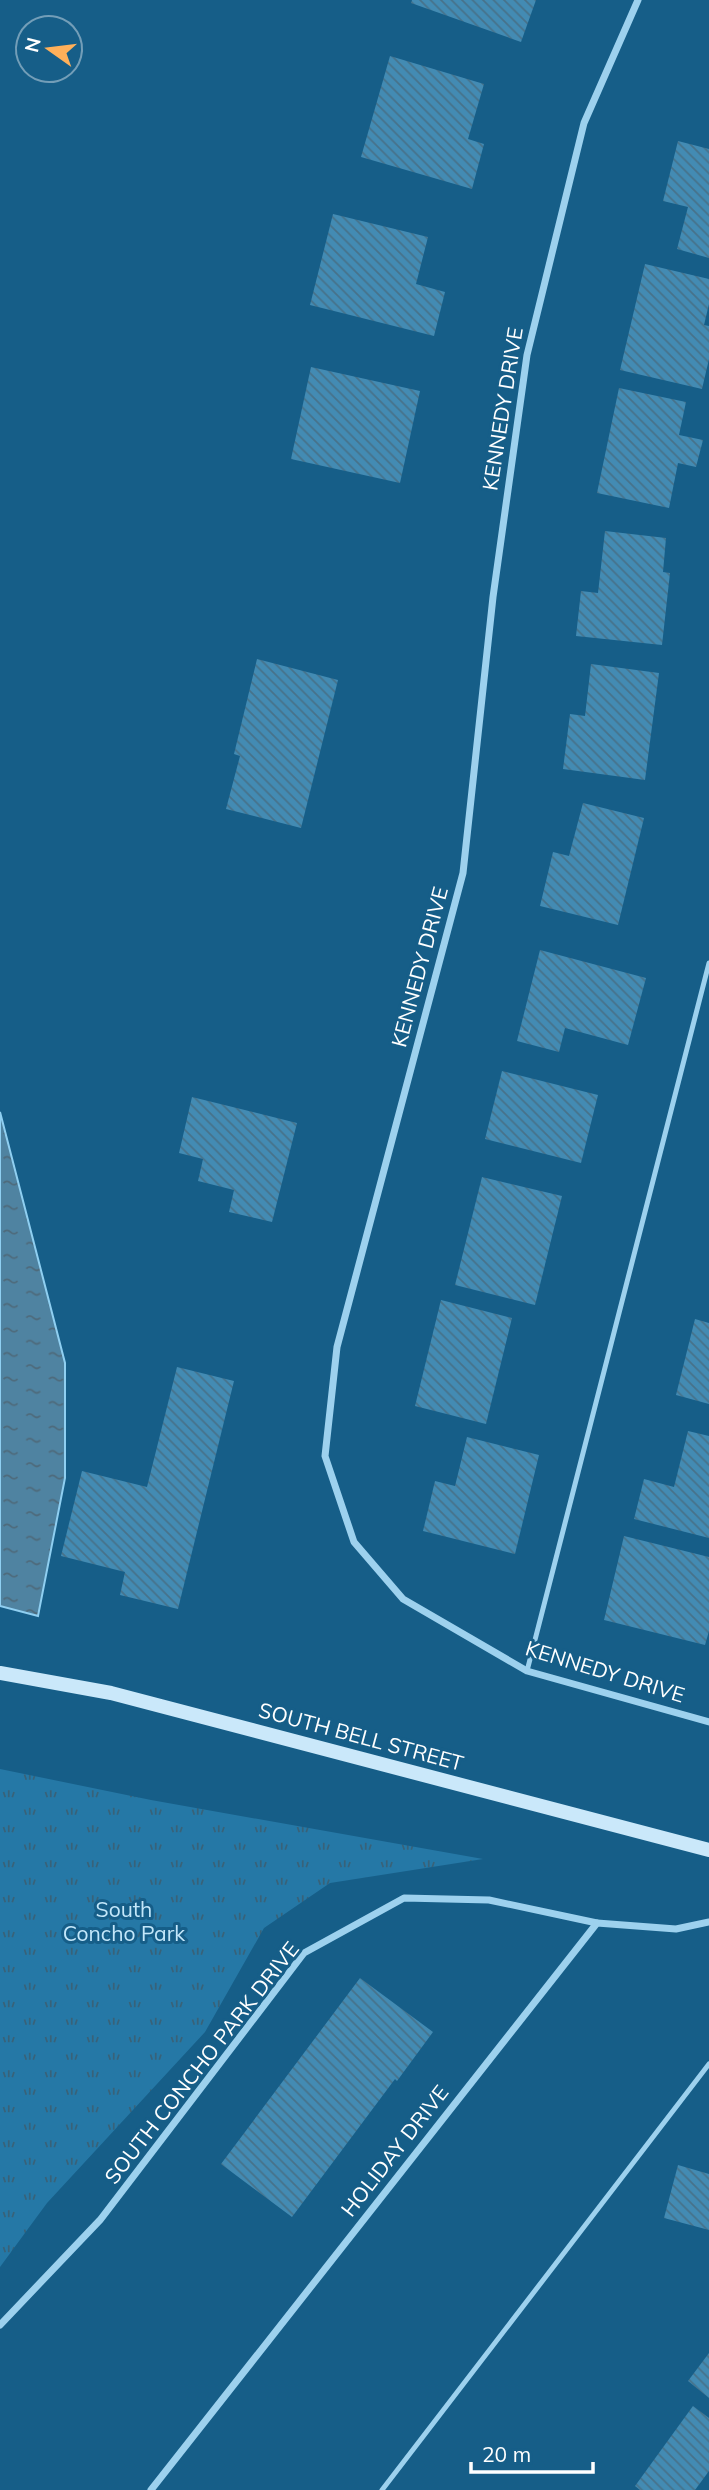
<svg xmlns="http://www.w3.org/2000/svg" width="709" height="2490" viewBox="0 0 709 2490" font-family="Mulish,sans-serif">
<style>
.park{fill:url(#park-tufts)}
.water{fill:url(#water-ripples);stroke:#8fcff1;stroke-width:2}
.building{fill:url(#building-back-hatch)}
.lines{fill:none;stroke-linecap:round;stroke-linejoin:round}
.lane{stroke:#9dd1ee;stroke-width:5}
.street{stroke:#9dd1ee;stroke-width:7}
.secondary{stroke:#cae8fa;stroke-width:14}
.labels{text-anchor:middle;stroke-width:6;stroke-linejoin:round;paint-order:stroke}
.street-label{font-size:21px;fill:#fff;stroke:#165e88}
.park-label{font-size:21px;fill:#c3e7fa;stroke:#165e88}
</style>
<defs>
<pattern id="park-tufts" width="24" height="20" patternUnits="userSpaceOnUse" patternTransform="scale(1.75)"><rect width="24" height="20" fill="#2578a6"/><path d="M3 7l-1-3M5 7V3M7 7l1-3M15 17l-1-3M17 17v-4M19 17l1-3" fill="none" stroke="#386279"/></pattern>
<pattern id="water-ripples" width="26" height="14" patternUnits="userSpaceOnUse" patternTransform="scale(1.75)"><rect width="26" height="14" fill="#4f83a1"/><path d="M2 4q2-2 4 0t4 0M15 11q2-2 4 0t4 0" fill="none" stroke="#4e6a7b"/></pattern>
<pattern id="building-back-hatch" width="6" height="6" patternUnits="userSpaceOnUse" patternTransform="scale(1.75)"><rect width="6" height="6" fill="#438bb3"/><path d="M-1 5l2 2M0 0l6 6M5-1l2 2" fill="none" stroke="#47728a"/></pattern>
</defs>
<rect width="100%" height="100%" fill="#165e88"/>
<polygon class="park" points="0,1769 151,1800 483,1859 330,1883 264,1928 205,2032 47,2203 0,2267"/>
<polygon class="water" points="0,1112 65,1363 65,1478 38,1616 0,1606"/>
<g class="building">
<polygon points="412,0 536,0 521,42 411,3"/>
<polygon points="390,56 484,84 468,139 484,144 472,189 361,157"/>
<polygon points="678,141 709,149 709,258 677,249 688,207 663,201"/>
<polygon points="333,214 428,237 416,284 445,292 434,336 310,305"/>
<polygon points="645,264 709,279 709,304 704,325 709,326 709,359 702,389 620,370"/>
<polygon points="311,367 420,391 400,483 291,459"/>
<polygon points="619,388 686,402 679,435 703,440 696,467 678,463 669,508 597,493"/>
<polygon points="605,531 666,538 663,572 670,573 662,645 576,636 581,591 598,593"/>
<polygon points="257,659 338,680 301,828 226,809 240,756 234,754"/>
<polygon points="591,664 659,673 645,780 563,769 570,714 585,716"/>
<polygon points="583,803 644,818 618,925 540,906 553,852 569,856"/>
<polygon points="540,950 646,978 628,1045 565,1028 559,1052 517,1041"/>
<polygon points="502,1071 598,1095 581,1163 485,1139"/>
<polygon points="192,1097 297,1123 272,1222 229,1212 234,1190 198,1181 203,1159 179,1153"/>
<polygon points="482,1177 562,1196 535,1305 455,1285"/>
<polygon points="441,1300 512,1318 486,1424 415,1406"/>
<polygon points="695,1319 709,1323 709,1404 676,1395"/>
<polygon points="177,1367 234,1381 178,1609 120,1595 125,1572 61,1556 82,1471 147,1487"/>
<polygon points="688,1431 709,1436 709,1538 634,1519 644,1479 674,1487"/>
<polygon points="467,1437 539,1455 515,1554 423,1531 435,1481 455,1486"/>
<polygon points="624,1536 709,1557 709,1631 705,1645 604,1620"/>
<polygon points="360,1978 433,2032 397,2081 395,2079 292,2217 221,2164"/>
<polygon points="678,2165 709,2174 709,2230 664,2218"/>
<polygon points="709,2353 709,2398 688,2381"/>
<polygon points="693,2406 709,2418 709,2471 695,2490 640,2490 635,2486"/>
</g>
<g class="lines">
<g class="lane">
<polyline points="527,1671 709,963"/>
<polyline points="382,2490 709,2064"/>
</g>
<g class="street">
<polyline points="638,0 584,123 527,355 493,597 463,873 337,1347 325,1456 354,1542 403,1599 527,1671 709,1722"/>
<polyline points="0,2325 100,2220 304,1953 404,1898 489,1900 597,1923"/>
<polyline points="151,2490 597,1923 676,1929 709,1922"/>
</g>
<polyline class="secondary" points="0,1673 111,1693 709,1850"/>
</g>
<g class="labels">
<g class="street-label">
<text transform="translate(503 409) rotate(-81)" y="7">KENNEDY DRIVE</text>
<text transform="translate(420 967) rotate(-75)" y="7">KENNEDY DRIVE</text>
<text transform="translate(605 1672) rotate(17)" y="7">KENNEDY DRIVE</text>
<text transform="translate(361 1737) rotate(15)" y="7">SOUTH BELL STREET</text>
<text transform="translate(202 2063) rotate(-52)" y="7">SOUTH CONCHO PARK DRIVE</text>
<text transform="translate(395 2151) rotate(-52)" y="7">HOLIDAY DRIVE</text>
</g>
<g class="park-label">
<text x="124" y="1917">South<tspan x="124" dy="24">Concho Park</tspan></text>
</g>
</g>
<g transform="translate(49 49) rotate(284)"><circle r="33" fill="#165e88" stroke="#739eb8" stroke-width="2"/>
<path d="M0-5L12 26L0 18L-12 26Z" fill="#ffb05a"/>
<text y="-10" font-size="19" font-weight="bold" text-anchor="middle" fill="#ffffff">N</text>
</g>
<path d="M471 2462v10h122v-10" fill="none" stroke="#ffffff" stroke-width="3.5"/>
<text x="482" y="2462" font-size="21" fill="#ffffff" stroke="#165e88" stroke-width="5" paint-order="stroke">20 m</text>
</svg>
